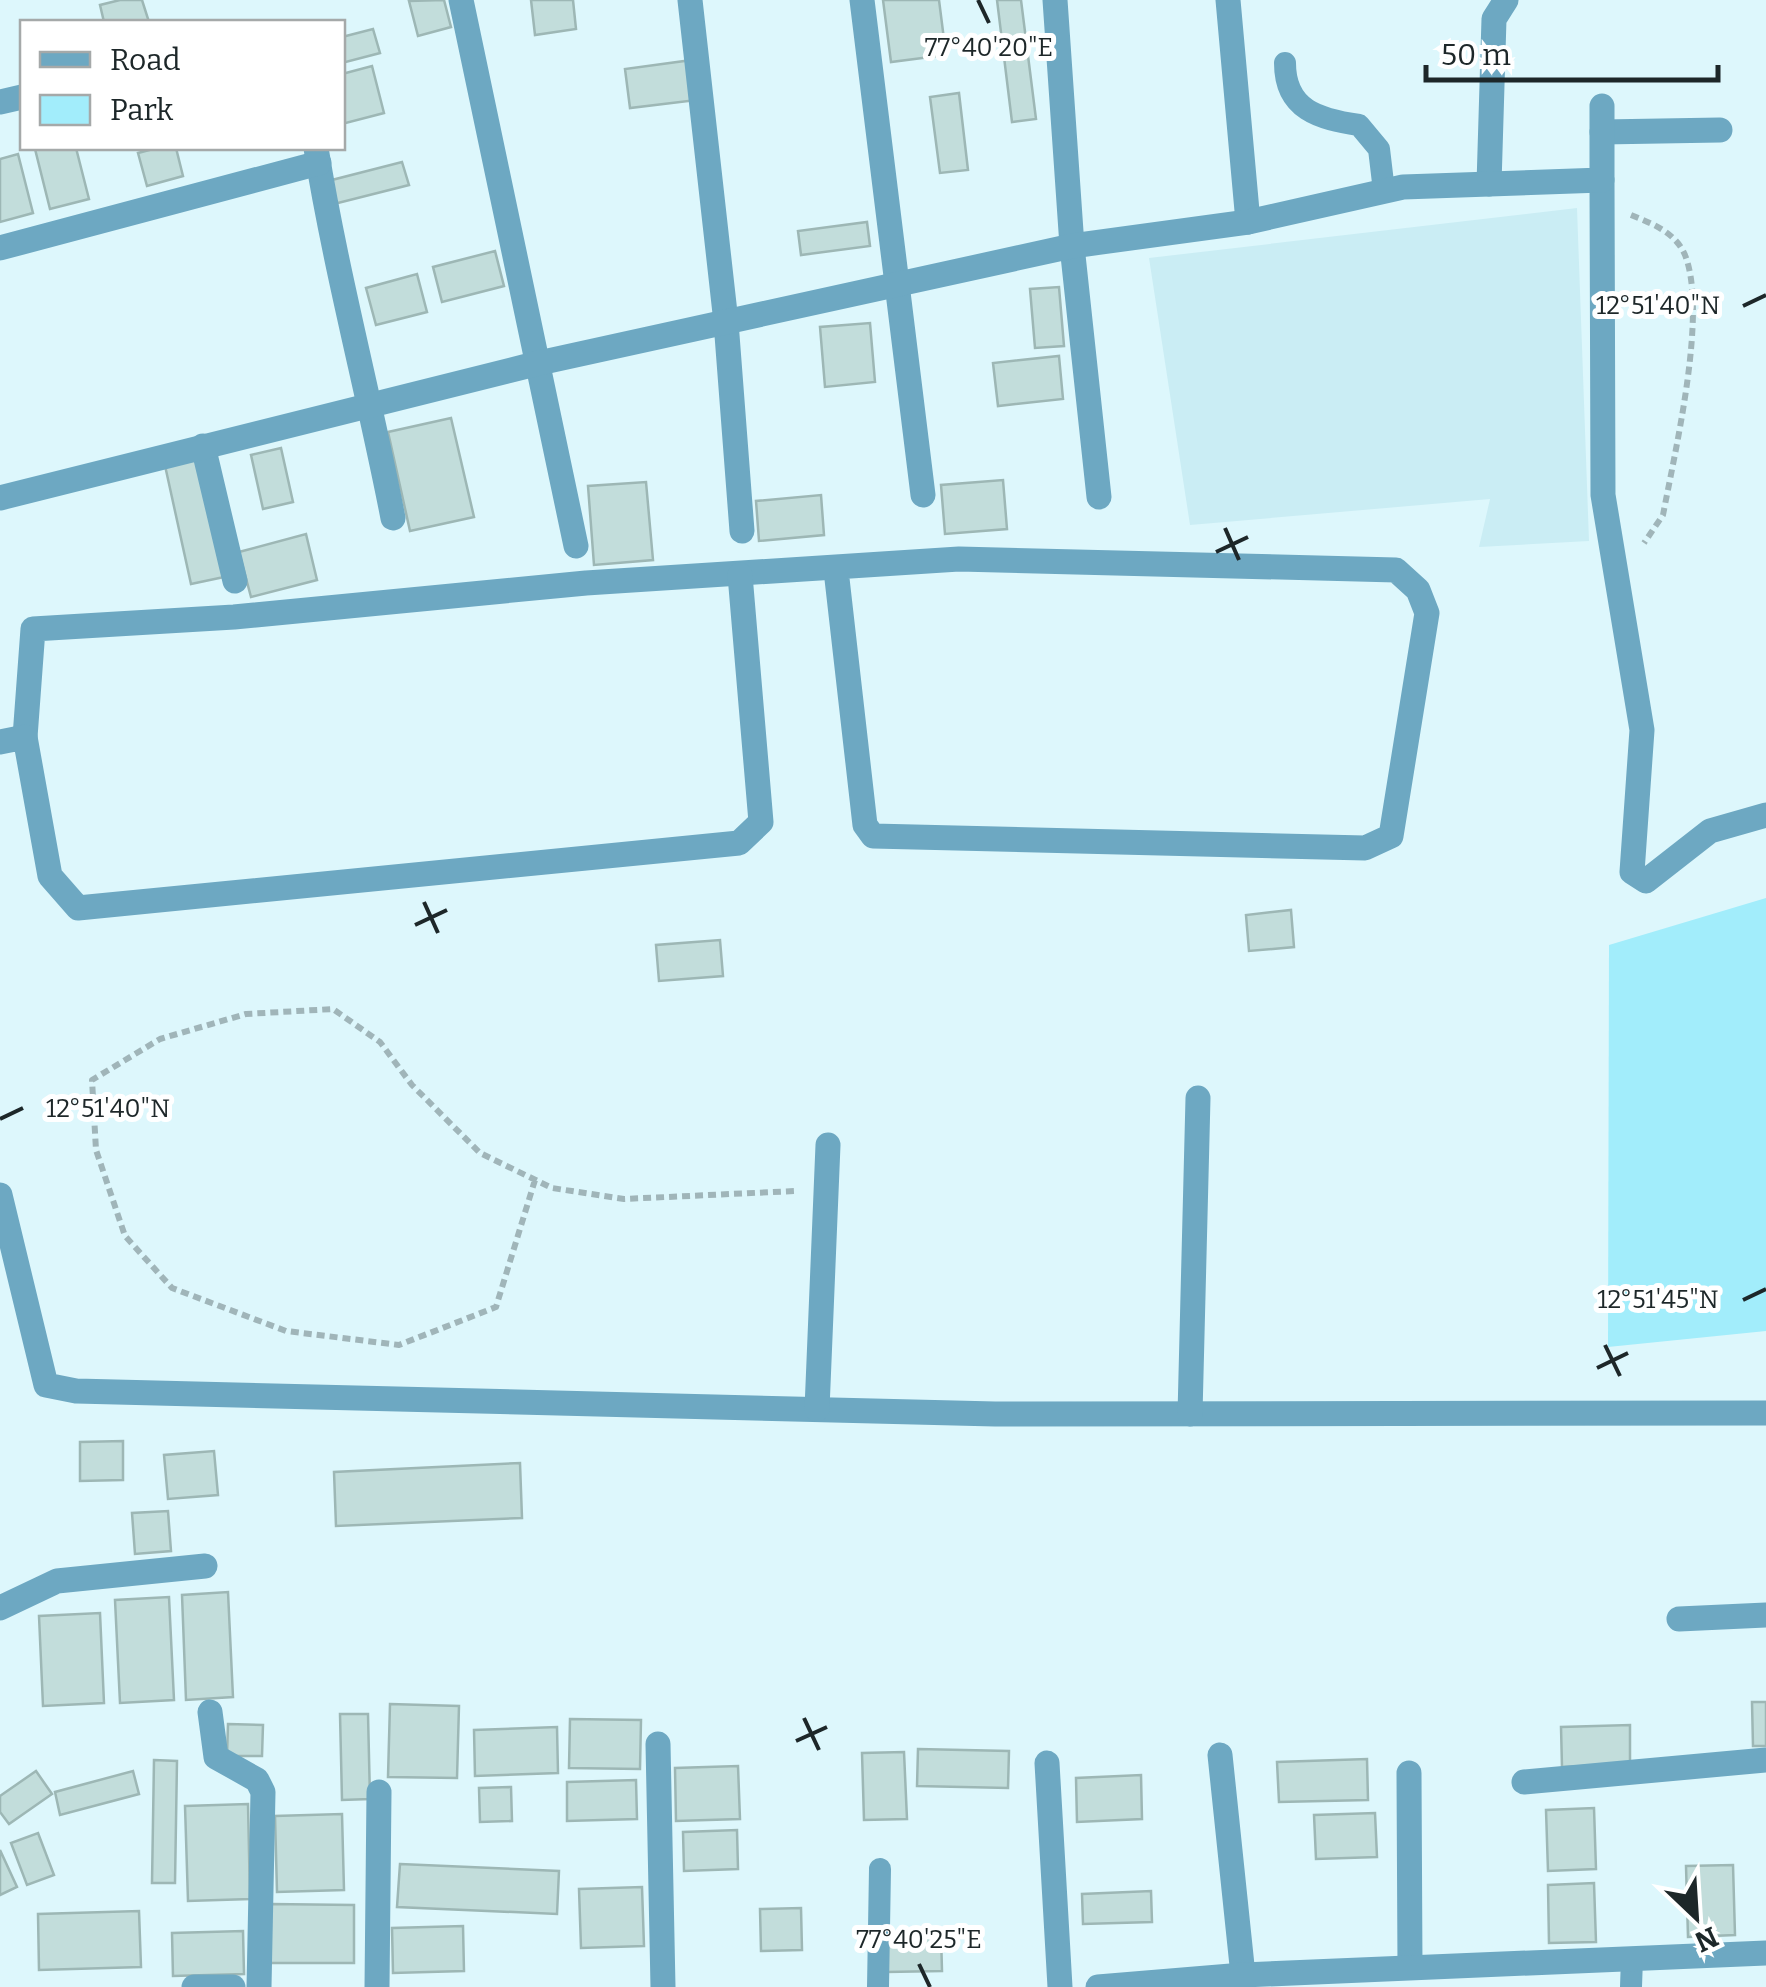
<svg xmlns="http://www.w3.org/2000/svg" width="1766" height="1987" viewBox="0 0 1766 1987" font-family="Bitter,serif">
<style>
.built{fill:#caedf4}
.green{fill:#a2edfb}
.building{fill:#c2dddb;stroke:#9db7b5;stroke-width:2.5}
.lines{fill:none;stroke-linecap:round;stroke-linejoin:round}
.path{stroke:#a0b5b9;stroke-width:6;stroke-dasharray:8 5;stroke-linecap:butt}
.service{stroke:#6da8c2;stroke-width:22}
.minor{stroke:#6da8c2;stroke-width:25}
.tertiary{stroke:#6da8c2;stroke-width:25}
.ticks{fill:none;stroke:#1d2729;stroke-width:4}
.ticks-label{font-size:25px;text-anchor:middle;fill:#1d2729;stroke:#fff;stroke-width:10;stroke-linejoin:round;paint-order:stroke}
</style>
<rect width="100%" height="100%" fill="#ddf7fc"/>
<polygon class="built" points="1577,208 1589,541 1479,547 1490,499 1190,525 1149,258"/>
<polygon class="green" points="1766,898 1766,1331 1608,1347 1609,945"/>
<g class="building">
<polygon points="120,0 142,0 149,22 104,22 100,5"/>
<polygon points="444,0 451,27 418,36 409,1"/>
<polygon points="531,0 573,0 576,29 535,35"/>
<polygon points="883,0 939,0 946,55 891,62"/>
<polygon points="997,0 1021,0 1036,119 1012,122"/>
<polygon points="373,29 380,53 342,63 342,37"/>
<polygon points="692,60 697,100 630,108 625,69"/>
<polygon points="372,66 384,113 342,124 342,74"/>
<polygon points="959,93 968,170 940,173 930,97"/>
<polygon points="76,148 89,199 50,209 35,149"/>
<polygon points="157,148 176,148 183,176 147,186 138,153"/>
<polygon points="18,154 33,213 0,222 0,159"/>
<polygon points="402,162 409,185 334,204 328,181"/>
<polygon points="867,222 870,246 801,255 798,231"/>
<polygon points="495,251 504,286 442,302 433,267"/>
<polygon points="417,274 427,312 376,325 366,288"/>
<polygon points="1059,287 1064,346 1035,348 1030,289"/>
<polygon points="870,323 875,382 825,387 820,327"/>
<polygon points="1059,356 1063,399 998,406 993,363"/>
<polygon points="451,418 474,517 410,531 388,432"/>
<polygon points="281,448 293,502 263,509 251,455"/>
<polygon points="197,453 224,577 191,584 164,461"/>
<polygon points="1003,480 1007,529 945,534 941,485"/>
<polygon points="646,482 653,560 594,565 588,486"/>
<polygon points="821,495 824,535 759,541 756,501"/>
<polygon points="306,534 317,580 251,597 239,552"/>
<polygon points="1291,910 1294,947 1249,951 1246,915"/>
<polygon points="720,940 723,976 659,981 656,945"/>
<polygon points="123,1441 123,1480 80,1481 80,1442"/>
<polygon points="214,1451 218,1495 168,1499 164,1455"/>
<polygon points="520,1463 522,1518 336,1526 334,1472"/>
<polygon points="168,1511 171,1551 135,1554 132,1513"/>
<polygon points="228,1592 233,1697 186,1700 182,1595"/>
<polygon points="169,1597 174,1700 120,1703 115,1600"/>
<polygon points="100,1613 104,1703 43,1706 39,1616"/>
<polygon points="1752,1702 1766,1702 1766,1746 1753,1746"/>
<polygon points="390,1704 459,1706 457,1778 388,1777"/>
<polygon points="340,1714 368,1714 370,1799 342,1800"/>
<polygon points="570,1719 641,1720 640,1769 569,1768"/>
<polygon points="228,1724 263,1725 262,1756 227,1756"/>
<polygon points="1630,1725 1630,1764 1562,1767 1561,1727"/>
<polygon points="557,1727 558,1773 475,1776 474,1730"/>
<polygon points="918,1749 1009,1751 1008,1788 917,1786"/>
<polygon points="904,1752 907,1819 864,1820 862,1753"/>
<polygon points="1367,1759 1368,1800 1279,1802 1277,1762"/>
<polygon points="154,1760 177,1761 175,1883 152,1883"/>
<polygon points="738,1766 740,1819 676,1821 675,1768"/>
<polygon points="36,1771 52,1794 9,1824 0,1812 0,1796"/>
<polygon points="133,1771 139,1794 60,1815 55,1792"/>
<polygon points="1141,1775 1142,1819 1077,1822 1076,1778"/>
<polygon points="636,1780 637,1819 567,1821 567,1782"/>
<polygon points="511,1787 512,1821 480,1822 479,1788"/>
<polygon points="248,1804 250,1899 188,1901 185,1806"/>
<polygon points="1594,1808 1596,1869 1548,1871 1546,1810"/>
<polygon points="1375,1813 1377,1857 1316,1859 1314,1815"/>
<polygon points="342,1814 344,1890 277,1892 275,1816"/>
<polygon points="737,1830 738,1869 684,1871 683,1832"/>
<polygon points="38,1833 54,1875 27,1885 11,1843"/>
<polygon points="0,1850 17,1887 0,1895"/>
<polygon points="400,1864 559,1871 557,1914 397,1907"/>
<polygon points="1733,1865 1735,1935 1688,1937 1686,1866"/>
<polygon points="1594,1883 1596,1942 1549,1943 1548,1885"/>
<polygon points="642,1887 644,1946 581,1948 579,1889"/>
<polygon points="1151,1891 1152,1922 1083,1924 1082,1894"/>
<polygon points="270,1904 354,1905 354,1963 269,1963"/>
<polygon points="801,1908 802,1950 761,1951 760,1909"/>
<polygon points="139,1911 141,1967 39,1970 38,1914"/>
<polygon points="463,1926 464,1971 393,1973 392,1928"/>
<polygon points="243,1931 244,1974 173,1976 172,1933"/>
<polygon points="941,1934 942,1971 887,1972 886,1935"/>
</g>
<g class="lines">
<g class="path">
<path d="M 1631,215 C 1653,224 1675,232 1685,255 C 1708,313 1675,451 1663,515 L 1644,543"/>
<polyline points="535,1180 496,1307 399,1345 286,1331 172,1288 125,1236 96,1150 92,1080 160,1039 246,1014 333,1009 380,1042 412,1085 480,1153 552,1188 624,1199 795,1191"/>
</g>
<g class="service">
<path d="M 1285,63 C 1285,110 1319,119 1359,125 L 1379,149 L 1384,191"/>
<polyline points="878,1987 880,1869"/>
<polyline points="1631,1987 1632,1958"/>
</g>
<g class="minor">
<polyline points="461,0 576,546"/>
<polyline points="690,0 726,322 742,531"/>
<polyline points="862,0 923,495"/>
<polyline points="1055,0 1072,246 1099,497"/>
<polyline points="1228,0 1248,222"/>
<polyline points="0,102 22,97"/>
<polyline points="1602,132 1720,130"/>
<path d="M 316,148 C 336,272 369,394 393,518"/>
<polyline points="1602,180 1603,495 1642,730 1632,872 1646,881 1710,831 1766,815"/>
<polyline points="1489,184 1494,19 1506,0"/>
<polyline points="0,248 319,163"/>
<polyline points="203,446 235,581"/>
<polyline points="0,498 539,363 1072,246 1248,222 1403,187 1602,180 1602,106"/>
<polyline points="25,737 33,629 234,617 586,583 959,559 1396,570 1418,590 1427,613 1391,836 1365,848 873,836 865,825 836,570"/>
<polyline points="0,742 25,737 50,876 78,908 739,843 761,822 740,575"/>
<polyline points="0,1195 46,1385 76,1391 995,1414 1766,1413"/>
<polyline points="817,1409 828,1145"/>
<polyline points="1190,1414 1198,1098"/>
<polyline points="0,1608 57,1581 205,1566"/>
<polyline points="1679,1619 1766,1615"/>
<polyline points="210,1712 216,1757 257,1780 263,1792 259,1987"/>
<polyline points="658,1744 663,1987"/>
<polyline points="1220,1755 1243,1975"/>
<polyline points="1047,1763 1060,1987"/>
<polyline points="1409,1773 1410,1967"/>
<polyline points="1524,1782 1766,1760"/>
<polyline points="377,1987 379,1792"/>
</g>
<g class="tertiary">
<polyline points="194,1987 233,1987"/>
<polyline points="1098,1987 1243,1975 1766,1953"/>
</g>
</g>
<path class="ticks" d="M 978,0 L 989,23M 1743,306 L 1766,295M 1225,528 L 1239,560M 1216,552 L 1248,537M 424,902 L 438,933M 415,925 L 447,910M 0,1119 L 23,1108M 1743,1300 L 1766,1289M 1605,1345 L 1620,1376M 1597,1368 L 1628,1353M 804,1718 L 819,1750M 796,1741 L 827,1727M 919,1964 L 930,1987"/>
<g class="ticks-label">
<text x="989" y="56">77°40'20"E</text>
<text x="1658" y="314">12°51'40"N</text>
<text x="108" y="1117">12°51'40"N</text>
<text x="1658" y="1308">12°51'45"N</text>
<text x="919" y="1948">77°40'25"E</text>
</g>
<rect x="20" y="20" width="325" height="130" fill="#ffffff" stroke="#a5a9a9" stroke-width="2.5"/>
<rect x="40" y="52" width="50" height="15" fill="#6da8c2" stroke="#a5a9a9" stroke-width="2.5"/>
<text x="110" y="70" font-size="30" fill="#1d2729">Road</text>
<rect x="40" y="95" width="50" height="30" fill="#a2edfb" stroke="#a5a9a9" stroke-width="2.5"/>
<text x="110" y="120" font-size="30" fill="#1d2729">Park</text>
<g transform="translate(1696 1917) rotate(155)" stroke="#ffffff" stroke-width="8" paint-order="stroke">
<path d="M0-8L18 38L0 25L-18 38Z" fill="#1d2729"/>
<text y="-15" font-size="28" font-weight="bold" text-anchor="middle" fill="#1d2729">N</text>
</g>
<path d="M1426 65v15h292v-15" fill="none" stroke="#1d2729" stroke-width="5"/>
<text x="1441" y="65" font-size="30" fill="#1d2729" stroke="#ffffff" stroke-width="8" paint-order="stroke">50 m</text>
</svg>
